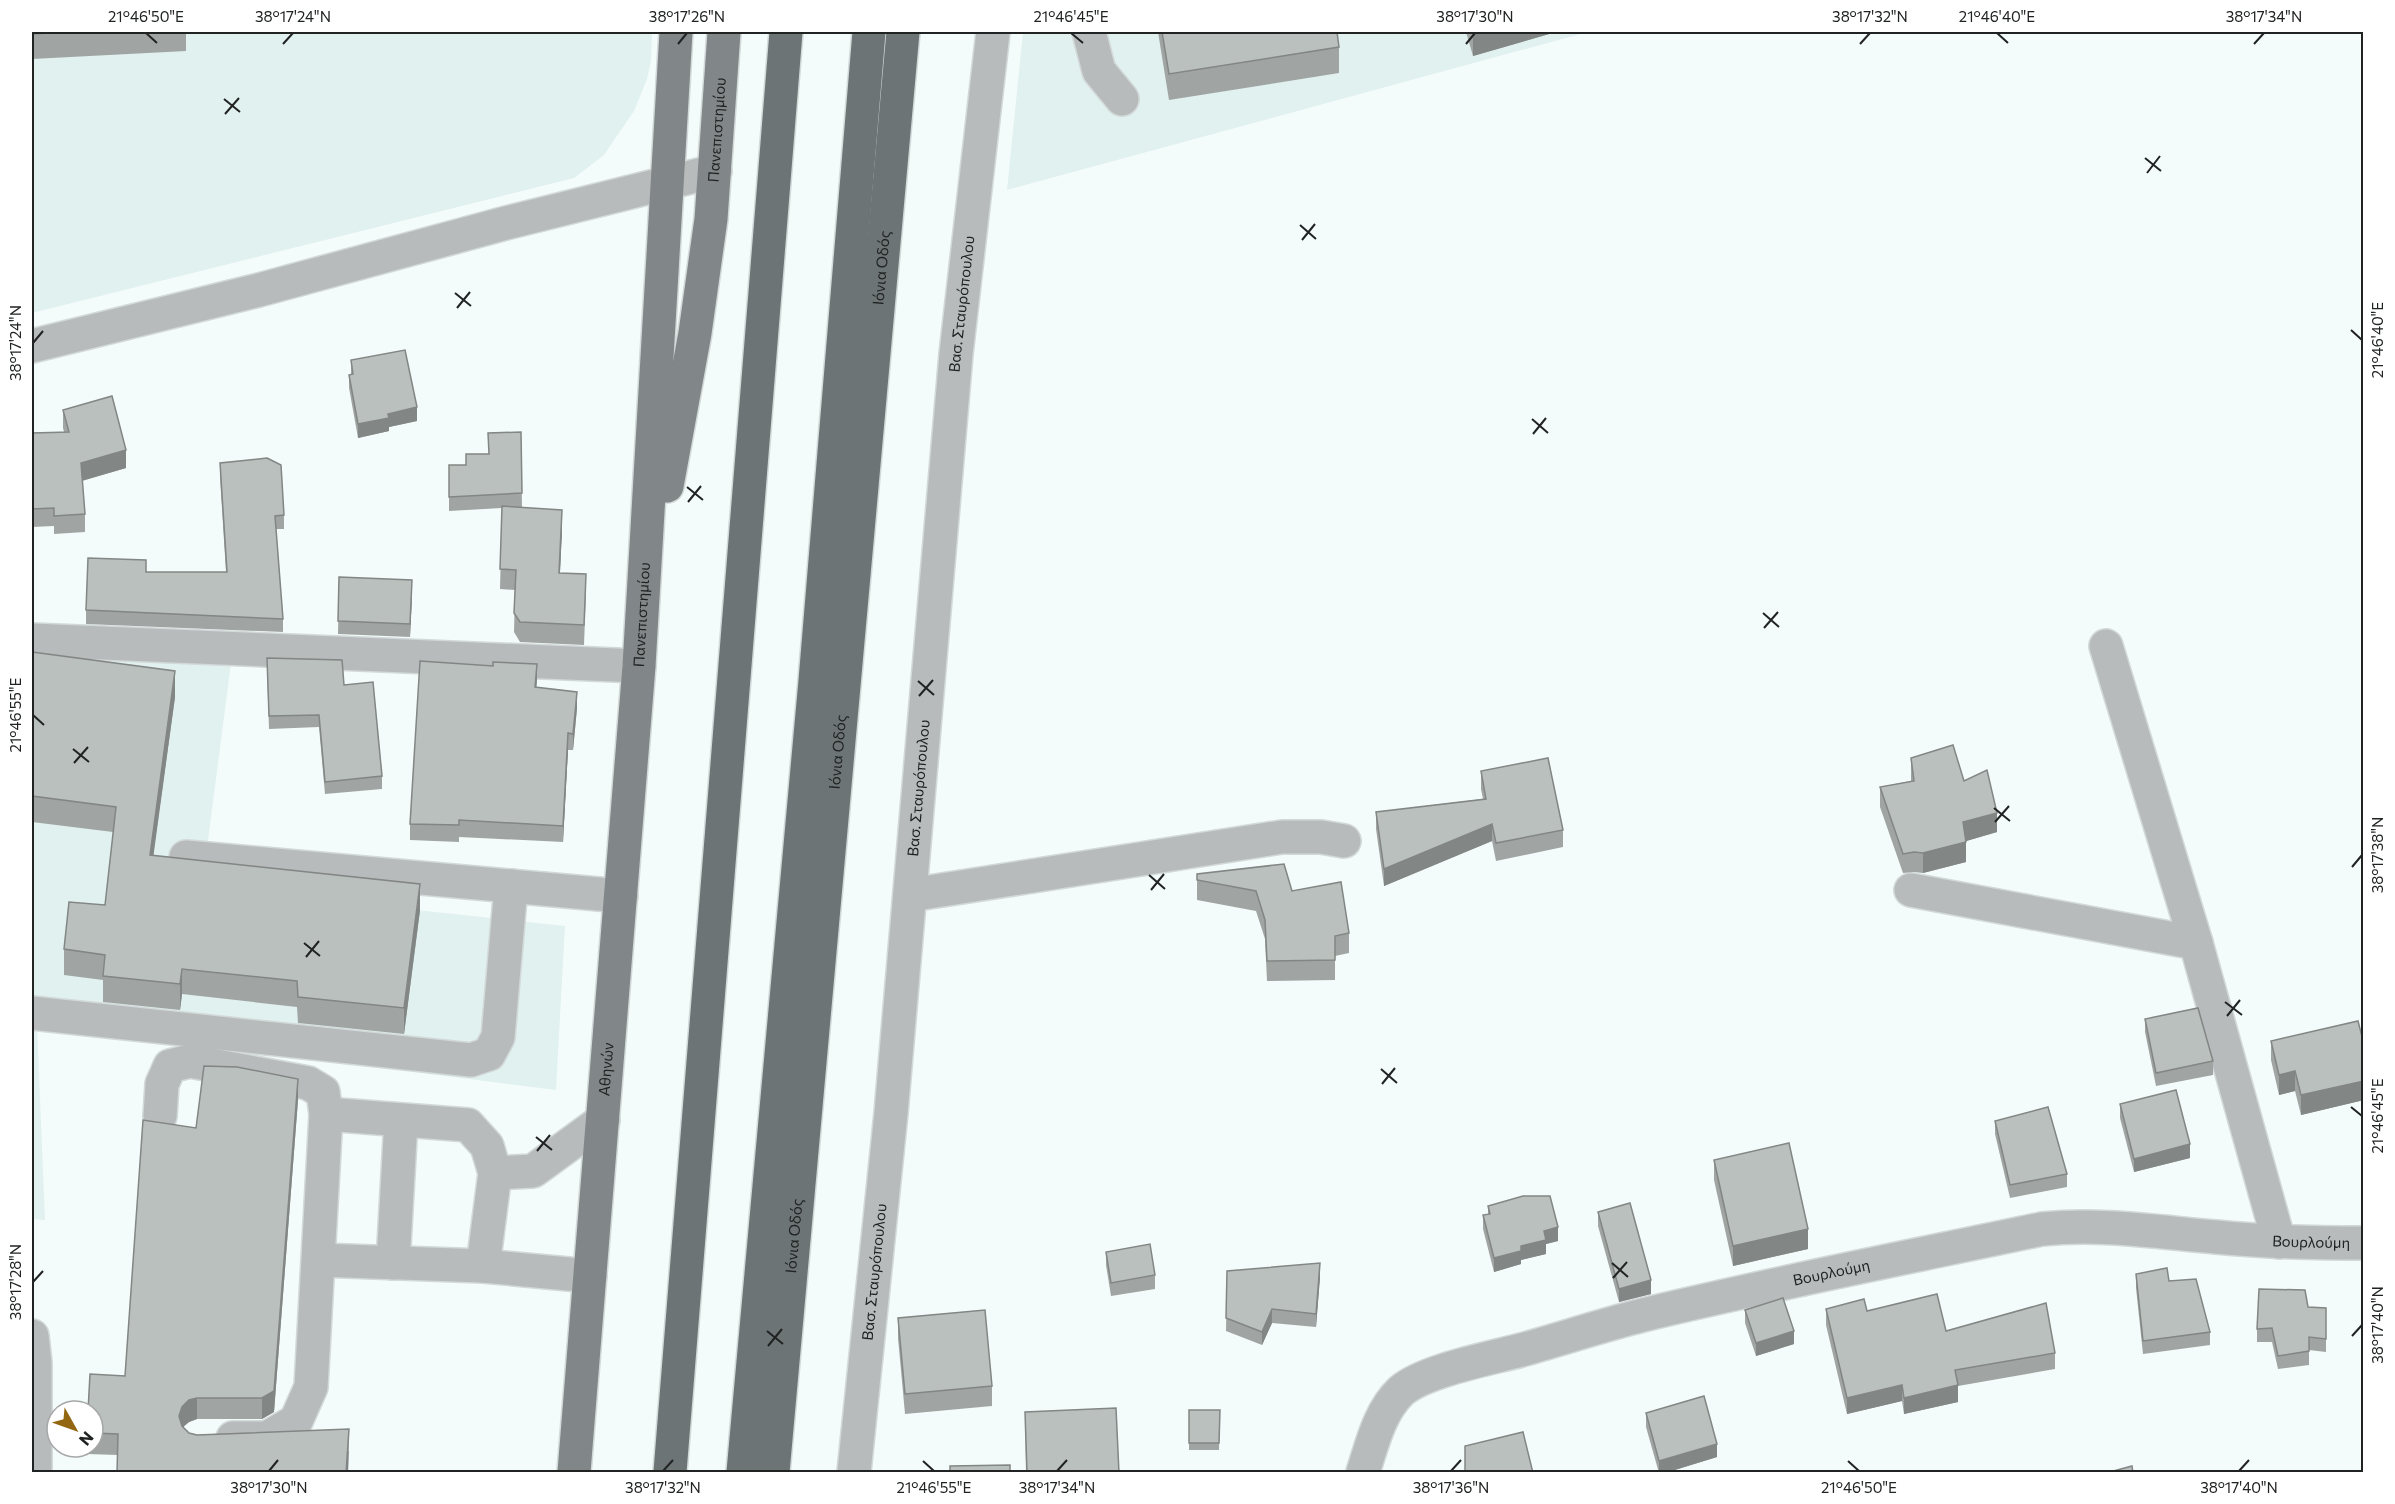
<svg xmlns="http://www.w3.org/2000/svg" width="2395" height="1504" viewBox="0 0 2395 1504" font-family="Commissioner,sans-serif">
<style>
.built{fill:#e0f1ef}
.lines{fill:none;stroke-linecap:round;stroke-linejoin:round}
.minor-casing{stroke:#d2d9d8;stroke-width:36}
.major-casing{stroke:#d2d9d8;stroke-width:36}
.highway-casing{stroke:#d2d9d8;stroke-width:36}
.minor{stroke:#b8bbbc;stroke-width:33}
.major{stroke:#818788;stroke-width:33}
.highway{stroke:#6d7475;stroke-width:33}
.wall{fill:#a0a5a3}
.shaded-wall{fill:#828684}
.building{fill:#bac0bd;stroke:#828684;stroke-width:1.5}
.ticks{fill:none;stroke:#212323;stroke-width:2}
.labels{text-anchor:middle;stroke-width:4.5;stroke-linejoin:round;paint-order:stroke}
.street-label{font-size:15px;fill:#212323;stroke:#fff}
.neatline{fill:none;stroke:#212323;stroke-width:2}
.ticks-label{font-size:15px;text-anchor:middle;fill:#212323}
</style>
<rect width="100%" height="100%" fill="#f4fcfb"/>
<g class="built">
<polygon points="32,32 652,32 651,61 647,79 634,111 604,155 574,178 32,313"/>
<polygon points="1023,32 1588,32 1007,190"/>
<polygon points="32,648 231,663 202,887 565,926 556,1090 37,1024 45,1220 32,1219"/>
</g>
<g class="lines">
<defs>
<g id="minor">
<polyline points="1089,32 1099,71 1122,99"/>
<polyline points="32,346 259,290 506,223 715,171"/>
<polyline points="32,640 639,666"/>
<polyline points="2106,646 2196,943 2279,1242"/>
<polyline points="186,857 621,896"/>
<polyline points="1911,890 2196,943"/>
<polyline points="910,895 1282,837 1321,837 1344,841"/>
<polyline points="32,1013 471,1060 489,1054 498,1037 511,886"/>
<polyline points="326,1114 468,1125 487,1146 495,1173 483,1266"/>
<polyline points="160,1116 162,1084 170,1066 190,1061 308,1083 323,1092 326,1114 311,1387 296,1421 267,1438 233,1438"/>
<polyline points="495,1173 533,1171 603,1120"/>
<polyline points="319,1260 483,1266 590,1276"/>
<polyline points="393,1263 401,1120"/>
<polyline points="32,1336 35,1363 35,1472"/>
<path id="s1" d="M 854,1472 L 891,1113 L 956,354 L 993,32"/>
<path id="s2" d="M 1363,1472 C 1372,1445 1379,1412 1401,1391 C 1425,1370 1493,1358 1525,1349 C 1564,1338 1603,1325 1643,1315 C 1775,1283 1909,1257 2042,1229 C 2101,1223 2157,1232 2216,1237 C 2265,1242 2314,1243 2364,1243"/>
</g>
<g id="major">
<path id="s3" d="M 667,486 L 695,333 L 711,219 L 724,32"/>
<path id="s4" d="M 574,1472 L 639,666 L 676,32"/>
</g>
<g id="highway">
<polyline points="670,1472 786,32"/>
<polyline points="743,1472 815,681 869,32"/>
<path id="s5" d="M 773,1472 L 903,32"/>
</g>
</defs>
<use href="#minor" class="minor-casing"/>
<use href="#major" class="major-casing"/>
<use href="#highway" class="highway-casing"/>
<use href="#minor" class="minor"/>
<use href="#major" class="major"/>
<use href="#highway" class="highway"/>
</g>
<g class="wall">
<polygon points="32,32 186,32 186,51 32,59"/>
<polygon points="1158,32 1337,32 1339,47 1339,73 1169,100"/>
<polygon points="1466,32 1556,32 1473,56"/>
<polygon points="351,360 417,421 389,427 389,431 358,438 349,388 349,375 351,374"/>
<polygon points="63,410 126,468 82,481 85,514 85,532 54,534 54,526 32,527 32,433 64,432 63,428"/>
<polygon points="521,432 522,507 515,507 562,530 560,573 586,594 584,645 520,642 514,632 515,590 500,589 502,508 449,511 449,465 466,465 489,454"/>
<polygon points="220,463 284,515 284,529 276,529 283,619 283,632 86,624 86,610 146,572 226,572 220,477"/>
<polygon points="339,577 412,594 410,637 338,634"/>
<polygon points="32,652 175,697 153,855 420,910 404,1034 298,1023 297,1007 182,994 180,1010 103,1002 103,980 64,975 64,949 105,905 113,832 32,822"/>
<polygon points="267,670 344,685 382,776 382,789 325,794 319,727 269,729"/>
<polygon points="537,680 536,688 577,708 573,750 568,750 563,842 459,837 459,842 410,840 410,824"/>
<polygon points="1911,758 1964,781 1997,832 1966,841 1966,862 1923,873 1914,872 1903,873 1880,807 1880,787 1911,781"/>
<polygon points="1481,771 1563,830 1563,847 1496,861 1492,841 1384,886 1376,829 1376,812 1483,799 1481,789"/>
<polygon points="1197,874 1292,891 1349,933 1349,953 1335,956 1335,980 1267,981 1265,939 1256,911 1197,900"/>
<polygon points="2145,1019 2213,1061 2213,1075 2156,1086 2145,1032"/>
<polygon points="2271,1041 2364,1044 2364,1100 2301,1115 2295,1091 2279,1095 2271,1060"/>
<polygon points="298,1100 274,1412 262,1419 197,1419 189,1422 183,1427 189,1433 197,1435 349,1451 348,1473 117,1473 118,1455 87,1454 87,1447 93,1447 93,1411 125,1376 196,1128"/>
<polygon points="2120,1104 2190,1158 2134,1172 2120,1118"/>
<polygon points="1995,1121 2067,1174 2067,1187 2010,1198 1995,1134"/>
<polygon points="1714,1160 1808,1249 1733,1266 1714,1180"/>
<polygon points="1488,1206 1558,1241 1546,1244 1546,1254 1521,1260 1521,1264 1494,1272 1483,1229 1483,1215 1488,1214"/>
<polygon points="1598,1212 1651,1294 1619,1302 1598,1226"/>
<polygon points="1106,1252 1155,1275 1155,1289 1111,1296 1106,1265"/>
<polygon points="1227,1271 1320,1277 1316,1327 1272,1323 1262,1345 1226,1331"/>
<polygon points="2136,1274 2169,1281 2210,1332 2210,1345 2143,1354 2136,1288"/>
<polygon points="2308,1307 2326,1308 2326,1352 2309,1350 2309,1365 2278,1369 2272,1342 2257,1342 2257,1329"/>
<polygon points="1826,1309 1867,1311 1946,1331 2055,1353 2055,1369 1958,1386 1958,1402 1904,1414 1902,1401 1847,1414 1826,1325"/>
<polygon points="1745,1310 1794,1344 1756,1356 1745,1323"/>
<polygon points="898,1318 992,1386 992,1406 905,1414 898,1338"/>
<polygon points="1189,1410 1220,1410 1219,1450 1189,1450"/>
<polygon points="1025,1412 1119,1473 1026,1473"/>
<polygon points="1646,1413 1717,1457 1665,1473 1659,1473 1646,1427"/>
</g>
<g class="shaded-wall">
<polygon points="1473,32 1556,32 1473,56"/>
<polygon points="417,407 417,421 389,427 389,431 358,438 358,424 388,414"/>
<polygon points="126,450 126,468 81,481 81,463"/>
<polygon points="562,510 562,530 559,592 559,573"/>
<polygon points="412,580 412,594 410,637 410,624"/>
<polygon points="537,664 537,680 535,704 535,687"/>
<polygon points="175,671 175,697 150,881 150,855"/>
<polygon points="577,692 577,708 573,750 573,734"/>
<polygon points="568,733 568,750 563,842 563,826"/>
<polygon points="1997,813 1997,832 1963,842 1963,822"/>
<polygon points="1492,824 1492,841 1384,886 1384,869"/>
<polygon points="1966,842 1966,862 1923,873 1923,853"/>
<polygon points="420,884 420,910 404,1034 404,1008"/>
<polygon points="182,969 182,994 180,1010 180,984"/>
<polygon points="2295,1071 2295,1091 2279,1095 2279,1075"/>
<polygon points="298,1079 298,1100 274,1412 262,1419 262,1398"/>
<polygon points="2364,1081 2364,1100 2301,1115 2301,1095"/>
<polygon points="2190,1144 2190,1158 2134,1172 2134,1159"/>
<polygon points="1558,1227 1558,1241 1546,1244 1546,1254 1521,1260 1521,1264 1494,1272 1494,1258 1521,1246 1544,1231"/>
<polygon points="1808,1229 1808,1249 1733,1266 1733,1246"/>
<polygon points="1320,1263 1320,1277 1316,1327 1316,1314"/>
<polygon points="1651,1280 1651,1294 1619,1302 1619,1289"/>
<polygon points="1272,1309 1272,1323 1262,1345 1262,1332"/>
<polygon points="1794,1331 1794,1344 1756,1356 1756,1343"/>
<polygon points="1902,1385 1902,1401 1847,1414 1847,1398"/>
<polygon points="1958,1385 1958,1402 1904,1414 1904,1398"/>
<polygon points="197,1398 197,1419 189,1422 182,1428 179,1416 182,1407 189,1400"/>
<polygon points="349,1429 348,1473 346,1473"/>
<polygon points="1717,1444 1717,1457 1665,1473 1659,1473 1659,1461"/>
</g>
<g class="building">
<polygon points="32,32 69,32 32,34"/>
<polygon points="1162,32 1337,32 1339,47 1169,74"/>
<polygon points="405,350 417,407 388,414 389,418 358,424 349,375 353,374 351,360"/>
<polygon points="112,396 126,450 81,463 85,514 54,516 54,508 32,509 32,433 69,432 63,410"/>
<polygon points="521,432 522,493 449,497 449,465 466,465 466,454 489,454 488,433"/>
<polygon points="267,458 281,465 284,515 275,516 283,619 86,610 88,558 146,560 146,572 227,572 220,463"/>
<polygon points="502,506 562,510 559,573 586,574 584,625 520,622 514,613 516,570 500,569"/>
<polygon points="339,577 412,580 410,624 338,621"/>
<polygon points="32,652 175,671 150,855 420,884 404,1008 298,997 297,981 182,969 180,984 103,976 105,955 64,949 69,902 105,905 116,807 32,796"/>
<polygon points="267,658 342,660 344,685 373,682 382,776 325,782 319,715 269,716"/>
<polygon points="420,661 493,666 493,662 537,664 535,687 577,692 573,734 568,733 563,826 459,820 459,825 410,824"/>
<polygon points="1953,745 1964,781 1987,770 1997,813 1963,822 1966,842 1923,853 1914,852 1903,854 1880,787 1914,781 1911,758"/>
<polygon points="1548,758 1563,830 1496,843 1492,824 1384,869 1376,812 1486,799 1481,771"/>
<polygon points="1284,864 1292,891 1341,882 1349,933 1335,936 1335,960 1267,961 1265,920 1256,891 1197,880 1197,874"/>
<polygon points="2198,1008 2213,1061 2156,1073 2145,1019"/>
<polygon points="2358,1021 2364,1044 2364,1081 2301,1095 2295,1071 2279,1075 2271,1041"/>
<polygon points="204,1066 237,1067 298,1079 274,1391 262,1398 197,1398 189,1400 182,1407 179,1416 182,1426 189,1433 197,1435 349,1429 346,1473 117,1473 118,1434 93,1433 93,1411 88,1411 90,1374 125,1376 143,1120 196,1128"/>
<polygon points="2176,1090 2190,1144 2134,1159 2120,1104"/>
<polygon points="2048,1107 2067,1174 2010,1185 1995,1121"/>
<polygon points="1789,1143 1808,1229 1733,1246 1714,1160"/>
<polygon points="1523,1196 1550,1196 1558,1227 1544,1231 1546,1240 1521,1246 1521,1251 1494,1258 1483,1215 1490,1214 1488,1206"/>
<polygon points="1630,1203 1651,1280 1619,1289 1598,1212"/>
<polygon points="1150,1244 1155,1275 1111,1283 1106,1252"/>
<polygon points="1320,1263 1316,1314 1272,1309 1262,1332 1226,1318 1227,1271"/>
<polygon points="2167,1268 2169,1281 2196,1279 2210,1332 2143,1341 2136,1274"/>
<polygon points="2259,1289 2305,1290 2308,1307 2326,1308 2326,1339 2309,1337 2309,1351 2278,1356 2272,1328 2257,1329"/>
<polygon points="1937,1294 1946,1331 2046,1303 2055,1353 1955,1370 1958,1385 1904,1398 1902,1385 1847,1398 1826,1309 1864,1299 1867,1311"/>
<polygon points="1783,1298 1794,1331 1756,1343 1745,1310"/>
<polygon points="985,1310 992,1386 905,1394 898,1318"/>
<polygon points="1704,1396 1717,1444 1659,1461 1646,1413"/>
<polygon points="1116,1408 1119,1473 1081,1473 1081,1471 1027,1473 1025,1412"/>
<polygon points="1189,1410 1220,1410 1219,1443 1189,1443"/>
<polygon points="1523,1432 1533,1473 1465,1473 1465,1446"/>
<polygon points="1010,1465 1010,1473 950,1473 950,1466"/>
<polygon points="2132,1466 2133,1473 2106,1473"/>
</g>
<path class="ticks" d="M 146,33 L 157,43M 1071,33 L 1083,43M 1997,33 L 2008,43M 283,44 L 293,33M 678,44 L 687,33M 1466,44 L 1475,33M 1860,44 L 1870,33M 2254,44 L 2264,33M 224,99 L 240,112M 225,114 L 239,98M 2145,158 L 2161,171M 2147,173 L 2160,156M 1300,225 L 1316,239M 1302,240 L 1315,224M 455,293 L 471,306M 457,308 L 470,292M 2351,330 L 2362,340M 33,343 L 43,331M 1532,419 L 1548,433M 1533,434 L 1546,418M 687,487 L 703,500M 688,502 L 701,486M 1763,613 L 1779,627M 1764,628 L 1778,612M 918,681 L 934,695M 919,696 L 933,680M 33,715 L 44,725M 73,749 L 89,762M 74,763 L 88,747M 1994,808 L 2010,821M 1995,822 L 2009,806M 2352,867 L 2362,855M 1149,875 L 1165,889M 1151,890 L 1164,874M 304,943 L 320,956M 306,957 L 319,941M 2225,1002 L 2242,1015M 2227,1016 L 2240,1000M 1381,1069 L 1397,1083M 1382,1084 L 1395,1068M 2351,1107 L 2362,1116M 536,1137 L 552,1150M 537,1151 L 550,1135M 1612,1263 L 1628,1277M 1613,1278 L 1627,1262M 33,1282 L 43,1271M 767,1331 L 783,1344M 2352,1336 L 2362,1325M 768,1346 L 782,1329M 923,1461 L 934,1471M 1848,1461 L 1859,1471M 269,1471 L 278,1460M 663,1471 L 673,1460M 1057,1471 L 1067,1460M 1451,1471 L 1461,1460M 2239,1471 L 2249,1460"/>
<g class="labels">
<g class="street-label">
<text dy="5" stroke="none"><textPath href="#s3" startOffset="360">Πανεπιστημίου</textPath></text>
<text dy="5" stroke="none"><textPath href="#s5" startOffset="1209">Ιόνια Οδός</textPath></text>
<text dy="5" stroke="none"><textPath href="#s1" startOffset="1173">Βασ. Σταυρόπουλου</textPath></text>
<text dy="5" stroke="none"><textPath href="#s4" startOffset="860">Πανεπιστημίου</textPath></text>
<text dy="5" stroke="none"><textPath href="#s5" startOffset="723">Ιόνια Οδός</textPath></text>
<text dy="5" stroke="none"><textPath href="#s1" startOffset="687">Βασ. Σταυρόπουλου</textPath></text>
<text dy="5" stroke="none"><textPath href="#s4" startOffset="404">Αθηνών</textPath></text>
<text dy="5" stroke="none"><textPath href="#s5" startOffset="237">Ιόνια Οδός</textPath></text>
<text dy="5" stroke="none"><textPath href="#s2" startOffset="1023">Βουρλούμη</textPath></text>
<text dy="5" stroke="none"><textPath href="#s1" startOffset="201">Βασ. Σταυρόπουλου</textPath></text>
<text dy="5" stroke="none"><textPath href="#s2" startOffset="538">Βουρλούμη</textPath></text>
</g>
</g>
<rect width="2395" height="1504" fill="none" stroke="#ffffff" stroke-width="66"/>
<g transform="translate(75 1429) rotate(130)"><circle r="28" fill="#ffffff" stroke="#a6a7a7" stroke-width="1.5"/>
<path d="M0-4.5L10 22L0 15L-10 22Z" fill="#936712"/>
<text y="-9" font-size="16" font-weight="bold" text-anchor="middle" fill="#212323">N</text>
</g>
<rect x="33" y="33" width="2329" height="1438" class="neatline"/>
<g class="ticks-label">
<text x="146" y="22">21°46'50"E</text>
<text x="293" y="22">38°17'24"N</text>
<text x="687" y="22">38°17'26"N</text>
<text x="1071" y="22">21°46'45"E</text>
<text x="1475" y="22">38°17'30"N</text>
<text x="1870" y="22">38°17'32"N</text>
<text x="1997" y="22">21°46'40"E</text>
<text x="2264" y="22">38°17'34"N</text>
<text transform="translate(2378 340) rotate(-90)" y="5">21°46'40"E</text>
<text transform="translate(16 343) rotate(-90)" y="5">38°17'24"N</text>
<text transform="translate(16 715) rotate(-90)" y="5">21°46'55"E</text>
<text transform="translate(2378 855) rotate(-90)" y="5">38°17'38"N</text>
<text transform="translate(2378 1116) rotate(-90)" y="5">21°46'45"E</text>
<text transform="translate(16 1282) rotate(-90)" y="5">38°17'28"N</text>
<text transform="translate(2378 1325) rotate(-90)" y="5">38°17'40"N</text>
<text x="269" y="1493">38°17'30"N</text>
<text x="663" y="1493">38°17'32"N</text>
<text x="934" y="1493">21°46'55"E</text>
<text x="1057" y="1493">38°17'34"N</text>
<text x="1451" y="1493">38°17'36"N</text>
<text x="1859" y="1493">21°46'50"E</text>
<text x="2239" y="1493">38°17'40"N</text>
</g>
</svg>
